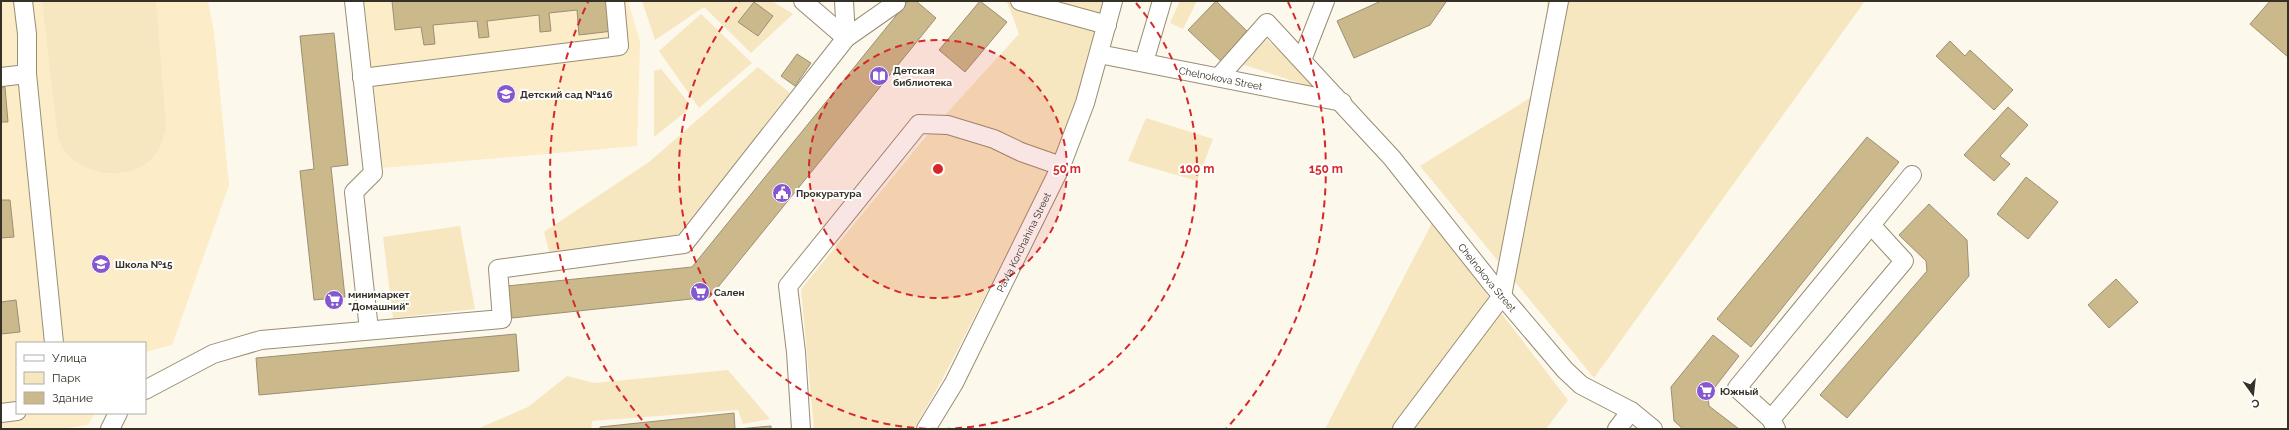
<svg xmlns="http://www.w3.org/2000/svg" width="2289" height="430" viewBox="0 0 2289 430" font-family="Raleway,sans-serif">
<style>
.built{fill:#fcecc7}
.green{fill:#f7e7c1}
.building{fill:#cbb88b;stroke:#9b8f74}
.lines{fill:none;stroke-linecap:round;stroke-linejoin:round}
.minor-casing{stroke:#998d72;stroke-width:20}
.minor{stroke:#fff;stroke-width:18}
.ring{fill:none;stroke:#d62828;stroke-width:2;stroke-dasharray:7 5}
.labels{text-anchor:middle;stroke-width:4;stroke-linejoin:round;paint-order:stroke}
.poi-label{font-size:10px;font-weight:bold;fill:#363126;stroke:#fff;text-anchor:start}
.street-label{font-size:10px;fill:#363126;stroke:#fff}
.centre{fill:#d62828;stroke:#fff;stroke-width:2}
.ring-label{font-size:12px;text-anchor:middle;font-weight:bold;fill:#d62828;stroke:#fff;stroke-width:4;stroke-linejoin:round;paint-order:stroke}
</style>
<rect width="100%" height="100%" fill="#fdf8ec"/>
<g class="built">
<polygon points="1,1 208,1 214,32 229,185 172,345 145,352 145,343 17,343 17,413 95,413 88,425 59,429 1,429"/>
<polygon points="364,1 628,1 640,42 637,146 383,168"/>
</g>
<g class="green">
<path d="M 42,1 L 156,1 L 166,128 C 163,138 161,147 154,156 C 133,181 88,177 67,154 C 63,150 61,143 58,138 Z"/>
<polygon points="642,1 772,1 793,14 751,53 704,7 655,40"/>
<polygon points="1005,1 1103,1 1097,37 1063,144 942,380 914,429 814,429 801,289 928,134 1019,34 1008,4"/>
<polygon points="1180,1 1197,1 1183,29 1170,23"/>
<polygon points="1547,1 1865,1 1594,378 1420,166 1546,88"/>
<polygon points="701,14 752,63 699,108 659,51"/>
<polygon points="1262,35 1321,90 1238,63"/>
<polygon points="758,67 790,93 677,236 550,255 544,232 649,162"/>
<polygon points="661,69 689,103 688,110 654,137 654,71"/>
<polygon points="1146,118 1213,139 1197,181 1128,161"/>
<polygon points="1432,223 1568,400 1546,429 1325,429"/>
<polygon points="460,226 475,309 393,318 383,237"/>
<polygon points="728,370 770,419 743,424 738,410 592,421 591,429 477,429 528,407 567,376 594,383"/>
</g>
<g class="building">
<polygon points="392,1 609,1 613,31 579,35 577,10 549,13 551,31 540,32 539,15 487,21 489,37 479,38 477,21 433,25 435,44 424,45 421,27 395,30"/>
<polygon points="908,1 916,1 936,18 710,297 512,318 507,286 692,267"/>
<polygon points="980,1 1007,22 965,72 939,50"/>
<polygon points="1216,1 1251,35 1223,63 1188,30"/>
<polygon points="1381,1 1446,1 1446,2 1430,25 1354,58 1337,21"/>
<polygon points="2270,1 2288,1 2288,57 2250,24"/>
<polygon points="754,2 773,16 758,36 738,22"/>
<polygon points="334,33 348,165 331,167 345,297 314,300 300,171 314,169 300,36"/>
<polygon points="1950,41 1965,56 1970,50 2013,90 1994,110 1936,56"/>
<polygon points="797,54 811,63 795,86 781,76"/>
<polygon points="1,87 5,87 8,122 1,122"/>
<polygon points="2008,107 2028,125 2000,156 2010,164 1994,181 1964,155"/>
<polygon points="1867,137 1899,162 1751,347 1717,319"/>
<polygon points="2026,177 2058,202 2028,239 1997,214"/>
<polygon points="1,200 10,200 14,237 1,238"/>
<polygon points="1929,204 1967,240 1969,276 1847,418 1820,395 1927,271 1926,261 1899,235"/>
<polygon points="2116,279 2138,302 2109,328 2088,305"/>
<polygon points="16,300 20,332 1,334 1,302"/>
<polygon points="516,334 519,371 259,395 256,358"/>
<polygon points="1713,335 1739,356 1708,396 1709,406 1739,429 1683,429 1674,421 1671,387"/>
<polygon points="734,413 735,429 600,429 600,427"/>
<polygon points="771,426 771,429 738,429"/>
</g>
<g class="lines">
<defs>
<g id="minor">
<polyline points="23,1 27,34 27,74 54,343"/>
<polyline points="354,1 373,173 354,192 369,330"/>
<polyline points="803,1 846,38 896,3"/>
<polyline points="1020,1 1107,25"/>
<path id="s1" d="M 1099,54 L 1342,102"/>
<polyline points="1302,60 1325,1"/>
<polyline points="1144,62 1162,1"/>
<polyline points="1,77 27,74"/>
<path id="s2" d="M 1219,77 L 1267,23 L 1392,158 L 1492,284 L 1565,370 L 1581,385 L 1631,411 L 1653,429"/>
<polyline points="362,78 619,46 615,1"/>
<polyline points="145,390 213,354 261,340 502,319 498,269 684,244 846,38 844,1"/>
<polyline points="1,413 17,411"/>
<polyline points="1771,419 1904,261 1872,226"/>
<polyline points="110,429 118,413"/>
<polyline points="801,429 796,352 788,286 919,124 948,125 994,139 1021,152 1061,166"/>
<path id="s3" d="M 926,429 L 954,383 L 1061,166 L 1085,103 L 1113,1"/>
<polyline points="1402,429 1502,296 1559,1"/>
<polyline points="1617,429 1631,411"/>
<polyline points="1776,429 1771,419 1737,388 1912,175"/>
</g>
</defs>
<use href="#minor" class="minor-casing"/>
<use href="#minor" class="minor"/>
</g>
<circle cx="938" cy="169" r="129" fill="#d62828" fill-opacity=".12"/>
<g class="ring">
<circle cx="938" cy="169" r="129"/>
<path d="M1136 3A259 259 0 1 1 740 3"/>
<path d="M650 429A388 388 0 0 1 588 2M1288 2A388 388 0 0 1 1226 429"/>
</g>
<defs>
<symbol id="library-disc" viewBox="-11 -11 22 22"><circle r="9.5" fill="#8557d0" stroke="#fff"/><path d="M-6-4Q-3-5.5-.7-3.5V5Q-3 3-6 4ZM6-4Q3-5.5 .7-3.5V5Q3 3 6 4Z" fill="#fff"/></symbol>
<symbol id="school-disc" viewBox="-11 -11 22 22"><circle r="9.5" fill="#8557d0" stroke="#fff"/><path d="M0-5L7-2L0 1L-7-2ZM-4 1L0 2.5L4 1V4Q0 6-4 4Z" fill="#fff"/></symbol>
<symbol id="civic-disc" viewBox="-11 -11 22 22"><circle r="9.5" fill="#8557d0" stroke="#fff"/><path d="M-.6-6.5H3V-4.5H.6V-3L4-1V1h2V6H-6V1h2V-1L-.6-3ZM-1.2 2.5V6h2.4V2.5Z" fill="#fff"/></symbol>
<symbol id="supermarket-disc" viewBox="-11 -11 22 22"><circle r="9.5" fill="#8557d0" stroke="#fff"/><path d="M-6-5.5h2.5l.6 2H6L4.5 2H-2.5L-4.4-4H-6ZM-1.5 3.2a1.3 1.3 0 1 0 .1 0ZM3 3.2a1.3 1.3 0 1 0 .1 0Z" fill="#fff"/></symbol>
</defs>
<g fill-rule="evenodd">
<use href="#library-disc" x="868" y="65" width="22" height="22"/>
<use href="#school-disc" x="495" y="83" width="22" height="22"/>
<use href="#civic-disc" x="771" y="182" width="22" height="22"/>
<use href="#school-disc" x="90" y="253" width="22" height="22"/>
<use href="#supermarket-disc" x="689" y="281" width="22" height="22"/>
<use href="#supermarket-disc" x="323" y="289" width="22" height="22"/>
<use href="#supermarket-disc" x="1695" y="380" width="22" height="22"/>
</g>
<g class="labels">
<g class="poi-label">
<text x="893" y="74">Детская<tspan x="893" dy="12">библиотека</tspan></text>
<text x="520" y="98">Детский сад №116</text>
<text x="796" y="197">Прокуратура</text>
<text x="115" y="268">Школа №15</text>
<text x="714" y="296">Сален</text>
<text x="348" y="298">минимаркет<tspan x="348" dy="12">"Домашний"</tspan></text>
<text x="1720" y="395">Южный</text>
</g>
<g class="street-label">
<text dy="4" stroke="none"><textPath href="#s1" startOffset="124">Chelnokova Street</textPath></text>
<text dy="4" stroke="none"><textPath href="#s3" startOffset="211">Pavla Korchahina Street</textPath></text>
<text dy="4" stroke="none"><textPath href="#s2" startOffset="409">Chelnokova Street</textPath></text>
</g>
</g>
<circle cx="938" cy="169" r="6" class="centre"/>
<g class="ring-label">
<text x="1067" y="173">50 m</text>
<text x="1197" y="173">100 m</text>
<text x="1326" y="173">150 m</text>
</g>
<rect width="2289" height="430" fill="none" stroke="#363126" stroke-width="4"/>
<rect x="16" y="342" width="130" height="72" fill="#ffffff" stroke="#afada8"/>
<rect x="24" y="355" width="20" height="6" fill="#ffffff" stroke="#afada8"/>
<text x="52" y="362" font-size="12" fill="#363126">Улица</text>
<rect x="24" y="372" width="20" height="12" fill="#f7e7c1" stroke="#afada8"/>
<text x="52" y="382" font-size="12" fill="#363126">Парк</text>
<rect x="24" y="392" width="20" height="12" fill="#cbb88b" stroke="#afada8"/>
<text x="52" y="402" font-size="12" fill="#363126">Здание</text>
<g transform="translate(2253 394) rotate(165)" stroke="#ffffff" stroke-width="3" paint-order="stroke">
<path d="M0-3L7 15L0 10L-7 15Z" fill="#363126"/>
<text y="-6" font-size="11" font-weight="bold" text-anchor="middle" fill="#363126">С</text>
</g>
</svg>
